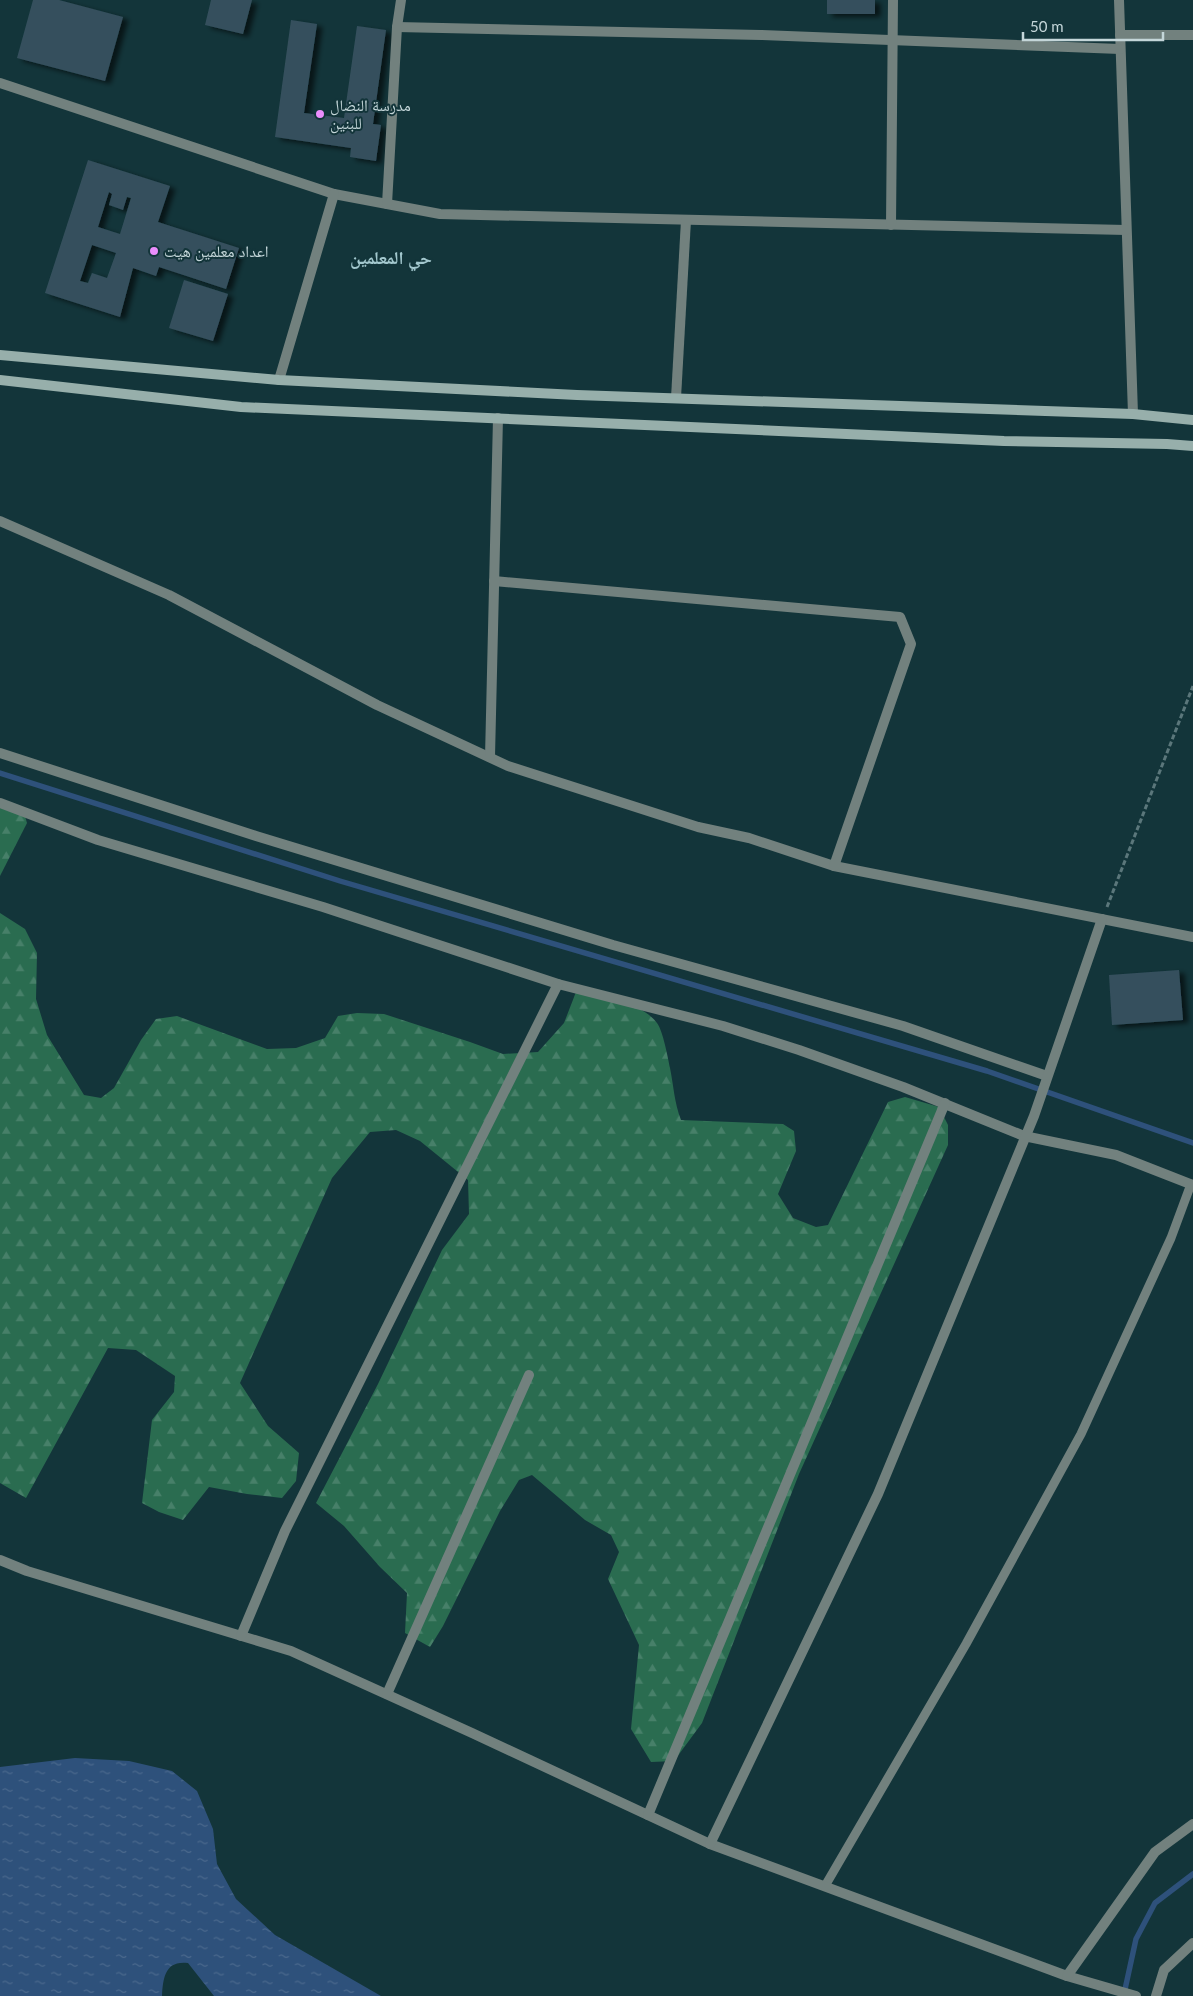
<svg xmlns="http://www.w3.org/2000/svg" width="1193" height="1996" viewBox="0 0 1193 1996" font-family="Lato,'Noto Naskh Arabic',sans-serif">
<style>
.forest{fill:url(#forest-firs)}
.water{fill:url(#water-ripples)}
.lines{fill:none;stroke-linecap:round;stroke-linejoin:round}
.stream{stroke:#2e517b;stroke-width:5.5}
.building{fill:#35505d;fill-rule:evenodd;filter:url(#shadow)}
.path{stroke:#5b777b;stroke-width:3;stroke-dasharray:5 2.5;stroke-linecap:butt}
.service{stroke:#72817e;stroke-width:9}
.minor{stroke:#72817e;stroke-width:10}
.secondary{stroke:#97afab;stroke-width:10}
.poi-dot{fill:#eb8dfc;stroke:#13353a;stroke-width:2}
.labels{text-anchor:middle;stroke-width:4;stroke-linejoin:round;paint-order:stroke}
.poi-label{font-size:16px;fill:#c4d6d9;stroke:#13353a;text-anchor:start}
.neighbourhood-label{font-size:18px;font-weight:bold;fill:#a3c8ce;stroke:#13353a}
</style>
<defs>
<pattern id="forest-firs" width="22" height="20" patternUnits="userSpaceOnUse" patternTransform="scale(1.25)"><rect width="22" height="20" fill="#2a6c50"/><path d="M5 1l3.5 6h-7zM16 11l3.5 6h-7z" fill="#478069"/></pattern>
<pattern id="water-ripples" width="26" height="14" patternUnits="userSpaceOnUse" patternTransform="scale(1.25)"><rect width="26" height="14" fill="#2e517b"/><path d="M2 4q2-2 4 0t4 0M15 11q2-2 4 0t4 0" fill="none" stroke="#4b698d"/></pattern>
<filter id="shadow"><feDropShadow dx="5.5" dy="3" stdDeviation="2.5" flood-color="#0009"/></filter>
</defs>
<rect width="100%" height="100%" fill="#13353a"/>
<g class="forest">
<polygon points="0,807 24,813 27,823 0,876"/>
<path d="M 0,913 L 25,929 L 37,953 L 36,999 L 47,1035 L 84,1095 L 101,1098 L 114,1088 L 141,1040 L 156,1019 L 177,1016 L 267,1049 L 296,1048 L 325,1038 L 338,1016 L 357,1013 L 384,1014 L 470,1042 L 503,1054 L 538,1052 L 564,1023 L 576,992 C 603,997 640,1001 657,1023 C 663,1031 668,1058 670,1068 C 674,1088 674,1101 681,1120 L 783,1124 L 794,1131 L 796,1151 L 778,1194 L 793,1218 L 816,1227 L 828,1225 L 888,1102 L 905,1097 L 939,1107 L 948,1125 L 948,1145 L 799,1474 L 702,1723 L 674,1761 L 651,1762 L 631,1729 L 639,1645 L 608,1579 L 619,1552 L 611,1535 L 585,1520 L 532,1475 L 519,1480 L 500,1511 L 443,1626 L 430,1647 L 405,1633 L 407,1593 L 380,1567 L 344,1526 L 316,1503 L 378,1384 L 442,1250 L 469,1214 L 468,1180 L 420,1141 L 396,1130 L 370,1132 L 332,1178 L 240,1383 L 268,1426 L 299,1453 L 296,1481 L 282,1498 L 247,1494 L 209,1487 L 183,1520 L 159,1512 L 142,1503 L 152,1420 L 174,1392 L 175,1376 L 136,1350 L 108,1348 L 26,1498 L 0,1483 Z"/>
</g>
<path class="water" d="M 75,1758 L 129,1761 L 172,1771 L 197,1791 L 213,1829 L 217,1864 L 236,1899 L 275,1935 L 381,1996 L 214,1996 L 188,1963 C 165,1960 163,1978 162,1996 L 0,1996 L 0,1767 Z"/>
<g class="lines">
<g class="stream">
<polyline points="0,773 340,881 987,1071 1193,1143"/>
<polyline points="1124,1994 1136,1939 1155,1903 1193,1874"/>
</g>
</g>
<g class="building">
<polygon points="33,0 59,0 123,17 105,81 17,58"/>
<polygon points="211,0 252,0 243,34 205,25"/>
<rect x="827" y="0" width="48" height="14"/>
<polygon points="291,20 317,24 304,113 344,118 357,26 386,30 373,124 381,125 376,161 350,157 351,148 275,137"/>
<path d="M 88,160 L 170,186 L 158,222 L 239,248 L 226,289 L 159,267 L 156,276 L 133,268 L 120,317 L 45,293 ZM 109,192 L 112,194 L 109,205 L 123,210 L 127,197 L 131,198 L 120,234 L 98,227 ZM 92,245 L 116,253 L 107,278 L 92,273 L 88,283 L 80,281 Z"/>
<polygon points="184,280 228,294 213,341 169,328"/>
<polygon points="1179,970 1183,1020 1112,1025 1109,975"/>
</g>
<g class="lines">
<polyline class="path" points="1107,907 1193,686"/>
<polyline class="service" points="825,1886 966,1644 1081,1434 1171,1238 1191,1184"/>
<g class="minor">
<polyline points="1119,0 1133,414"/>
<polyline points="397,27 761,35 1120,49"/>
<polyline points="1120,35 1193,35"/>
<polyline points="0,83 334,194 440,214 1126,230"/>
<polyline points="387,204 397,27 401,0"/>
<polyline points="891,225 893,0"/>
<polyline points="279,380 334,194"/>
<polyline points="676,398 686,220"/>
<polyline points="0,521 169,595 377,705 508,766 698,827 749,838 834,866 1193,937"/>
<polyline points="494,581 900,617 911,644 834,866"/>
<polyline points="0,753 256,836 613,945 903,1026 1047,1076"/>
<polyline points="490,757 498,418"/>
<polyline points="0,803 98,840 323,907 558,984 723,1026 799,1050 903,1087 1024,1136 1116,1155 1193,1185"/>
<polyline points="0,1560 27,1571 291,1651 472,1733 710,1844 1067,1976 1136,1996"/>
<polyline points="241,1636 285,1531 558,984"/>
<polyline points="387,1694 529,1375"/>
<polyline points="648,1815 945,1103"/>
<polyline points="710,1844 878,1494 1034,1116 1102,919"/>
<polyline points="1067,1976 1155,1852 1193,1824"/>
<polyline points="1156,1996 1164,1970 1193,1943"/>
</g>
<g class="secondary">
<polyline points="0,355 279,380 577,395 1133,414 1193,420"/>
<polyline points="0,380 241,407 1004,441 1167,444 1193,446"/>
</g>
</g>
<g class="poi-dot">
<circle cx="320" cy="114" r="5"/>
<circle cx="154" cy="251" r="5"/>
</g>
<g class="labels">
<g class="poi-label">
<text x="330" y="111">مدرسة النضال<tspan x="330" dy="18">للبنين</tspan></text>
<text x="164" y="257">اعداد معلمين هيت</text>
</g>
<g class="neighbourhood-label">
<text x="391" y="264">حي المعلمين</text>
</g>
</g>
<path d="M1023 32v8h140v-8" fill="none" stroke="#c4d6d9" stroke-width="2.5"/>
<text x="1030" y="32" font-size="15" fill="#c4d6d9" stroke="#13353a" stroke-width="4" paint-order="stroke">50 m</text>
</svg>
